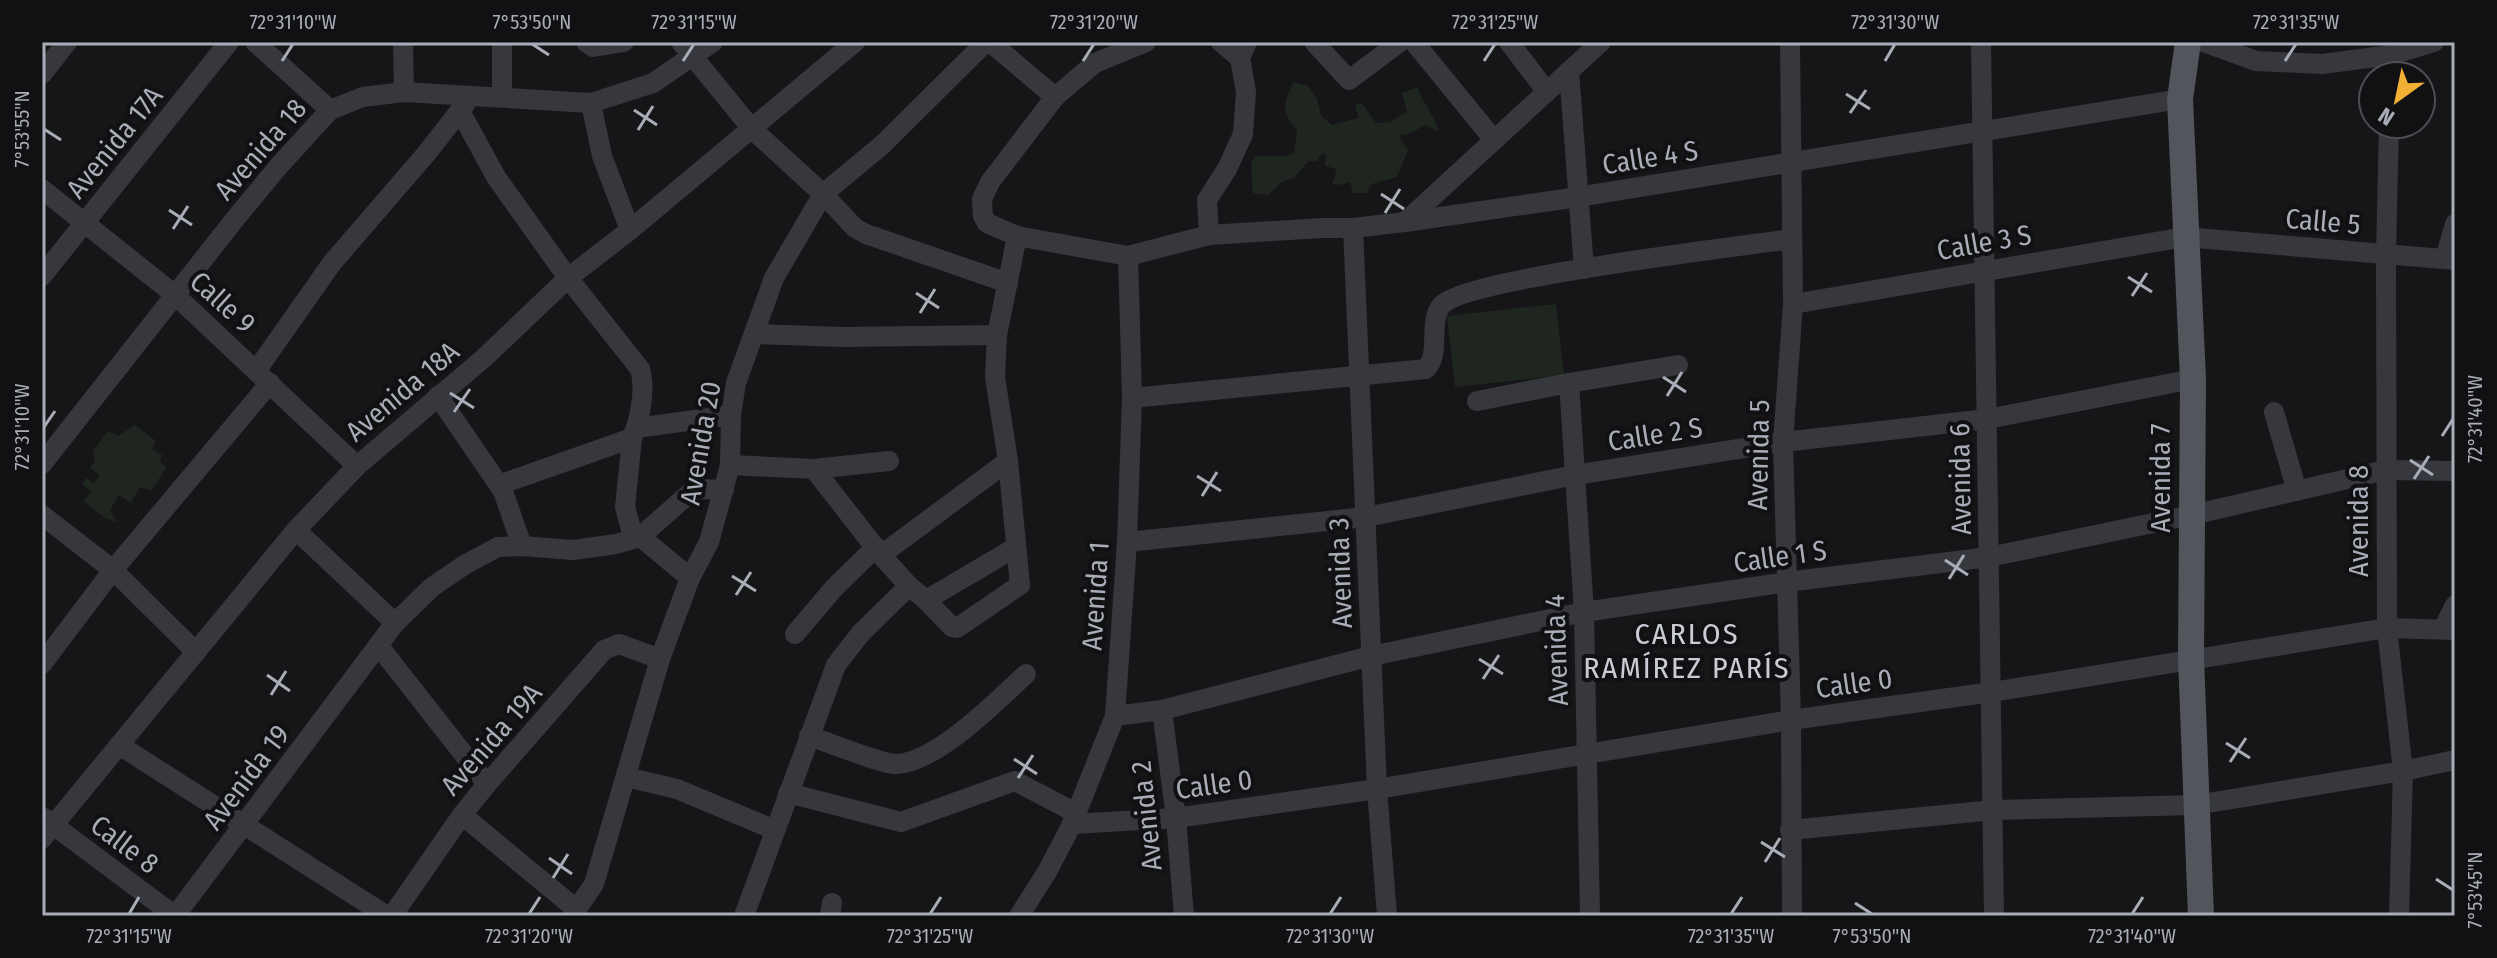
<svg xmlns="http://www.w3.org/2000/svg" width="2497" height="958" viewBox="0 0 2497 958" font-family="'Fira Sans Condensed',sans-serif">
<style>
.green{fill:#1e261f}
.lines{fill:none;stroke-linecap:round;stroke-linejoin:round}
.minor{stroke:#37383d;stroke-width:20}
.major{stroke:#53555c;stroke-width:26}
.ticks{fill:none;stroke:#a8adb8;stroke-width:3}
.labels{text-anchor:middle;stroke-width:8;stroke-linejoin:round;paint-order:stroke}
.street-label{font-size:28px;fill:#a8adb8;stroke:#111113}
.neighbourhood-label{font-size:30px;letter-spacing:2px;fill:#c9ccd4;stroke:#111113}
.neatline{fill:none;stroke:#a8adb8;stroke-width:3}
.ticks-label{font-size:20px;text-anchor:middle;fill:#a8adb8}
</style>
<rect width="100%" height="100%" fill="#161618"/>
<g class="green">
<path d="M 1293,82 L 1306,85 L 1317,98 L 1321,116 L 1332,125 L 1359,118 L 1355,105 L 1362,103 L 1376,123 L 1391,122 L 1407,111 L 1402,93 L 1417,87 C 1423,103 1434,115 1439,131 L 1424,125 L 1412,133 L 1400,135 L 1401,141 L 1408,150 L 1397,177 L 1372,184 L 1366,193 L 1353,193 L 1350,182 L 1339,185 L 1332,184 L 1337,169 L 1325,166 L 1326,154 L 1321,155 L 1317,161 L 1308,161 L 1294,178 L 1283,181 L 1268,195 L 1253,193 L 1251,163 L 1256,156 L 1286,156 L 1294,153 L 1297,131 C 1281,110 1283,106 1293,82 Z"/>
<polygon points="1556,304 1564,375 1455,387 1447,316"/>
<polygon points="135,425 156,441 152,449 162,455 160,462 167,467 151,491 140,487 131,503 119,495 110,510 117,522 105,518 83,501 91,492 82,484 86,478 94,484 100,475 90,468 95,460 93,451 108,431 118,436"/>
</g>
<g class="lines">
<g class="minor">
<polyline points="255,42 330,110"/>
<polyline points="403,42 404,92"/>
<polyline points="586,42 593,47 624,42"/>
<polyline points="681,42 752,129 823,194 855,228 866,234 1008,283"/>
<polyline points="990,42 1055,97"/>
<polyline points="1146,42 1095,63 1055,97 990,182 982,199 983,216 987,223 1017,236 1128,256 1209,235 1321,228 1353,228 1405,222 1578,197 2180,99"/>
<polyline points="1221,42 1240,58"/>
<polyline points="1314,42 1349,80 1400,42"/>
<polyline points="1414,42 1494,140"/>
<polyline points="1509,42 1547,92"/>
<polyline points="1790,42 1793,304 1783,442 1791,720 1792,916"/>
<polyline points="1981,42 1994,916"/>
<polyline points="2204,42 2256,61 2322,64 2391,55 2434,42"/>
<polyline points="1569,71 1584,269"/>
<polyline points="42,74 67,42"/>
<polyline points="2390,76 2391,55"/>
<polyline points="502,97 502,42"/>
<polyline points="591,103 602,156 630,230"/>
<path d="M 460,111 L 496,177 L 568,278 L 640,369 C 646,389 640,419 632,438 L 625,507 L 631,529 L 690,578"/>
<polyline points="2389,124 2386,254 2387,628 2403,771 2399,916"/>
<polyline points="42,189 175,295 357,466"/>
<polyline points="1405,222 1601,42"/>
<polyline points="1353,228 1377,789 1387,916"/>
<polyline points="1209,235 1207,200 1227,169 1243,134 1246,92 1240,58 1247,42"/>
<polyline points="2445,259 2455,224"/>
<polyline points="42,276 229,42"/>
<polyline points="1793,304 2185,237 2455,260"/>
<polyline points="754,334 842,337 997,335"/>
<polyline points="256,371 332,263 426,154 466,103"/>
<polyline points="1569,383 1584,612 1590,916"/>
<polyline points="438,396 503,491"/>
<path d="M 1132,398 L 1426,369 C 1441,354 1428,323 1441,306 C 1461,279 1743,246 1792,239"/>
<polyline points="1477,401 1569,383 1678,365"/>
<polyline points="2274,412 2297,491"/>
<polyline points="636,428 731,415"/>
<polyline points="42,464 235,219 278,167 330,110 363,97 404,92 591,103 653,83 713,42"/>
<polyline points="730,465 814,469 889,461"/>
<polyline points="814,469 881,555 909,586 926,600 952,627 957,628 1020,585 1008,461 995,377 997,335 1017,236"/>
<polyline points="42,515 113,570 196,652"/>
<polyline points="296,530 395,623"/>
<polyline points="1127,542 1366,517 1575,475 1783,442 1987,419 2193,379"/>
<polyline points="522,546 503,491 507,482 632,438"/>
<polyline points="881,555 1008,461"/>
<polyline points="926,600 1016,547"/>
<polyline points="2443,629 2455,605"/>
<polyline points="795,634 834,588 876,547"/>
<polyline points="378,645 487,784"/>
<polyline points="42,664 113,570 270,383"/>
<polyline points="1162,710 1176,818 1184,916"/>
<polyline points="1115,716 1162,710 1371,656 1584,612 1787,582 1989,557 2192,515 2386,470 2455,471"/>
<path d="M 809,736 C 827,742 881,764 896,764 C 936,763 997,701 1026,674"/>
<polyline points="119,745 387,916"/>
<polyline points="626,777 677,789 775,830"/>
<polyline points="788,793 901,822 1015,781 1076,813"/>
<polyline points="462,815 576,909"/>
<polyline points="44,818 175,916 395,623 432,587 466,564 498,547 522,546 573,550 616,544 640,537 691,492 700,489 724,490"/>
<polyline points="1072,824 1176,818 1377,789 1791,720 1992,692 2387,628 2455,630"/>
<polyline points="1790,830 1994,810 2196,805 2403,771 2455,760"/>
<polyline points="42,839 296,530 357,466 484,358 568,278 630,230 855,42"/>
<polyline points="392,916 462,815 487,784 604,650 619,644 660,659"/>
<polyline points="572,916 594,884 660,659 690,578 709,542 730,465 731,415 736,383 774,278 823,194 882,145 986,42"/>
<polyline points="744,916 836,665 861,633 909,586"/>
<polyline points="830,916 832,903"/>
<polyline points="1019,916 1047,872 1072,824 1115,716 1127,542 1132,398 1128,256"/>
</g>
<polyline class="major" points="2188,42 2180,99 2193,379 2191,658 2201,916"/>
</g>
<path class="ticks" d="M 532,44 L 549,55M 282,61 L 293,44M 683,61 L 694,44M 1083,61 L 1094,44M 1484,61 L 1495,44M 1885,61 L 1895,44M 2285,61 L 2296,44M 1846,94 L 1870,109M 634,110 L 657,125M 1850,113 L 1866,90M 44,129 L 61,140M 638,130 L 653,106M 1381,194 L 1404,209M 169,210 L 192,225M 1385,213 L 1400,189M 173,229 L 188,206M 2128,277 L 2152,292M 916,293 L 939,308M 2132,296 L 2147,273M 920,313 L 935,289M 1663,377 L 1686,392M 450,393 L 474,408M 1667,396 L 1682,372M 454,412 L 470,389M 44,427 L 55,411M 2442,436 L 2453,419M 2410,460 L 2433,475M 1197,476 L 1221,491M 2414,479 L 2429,456M 1202,496 L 1217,472M 1945,560 L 1968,575M 732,576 L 756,591M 1949,579 L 1964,555M 736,595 L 751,572M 1479,659 L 1503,674M 267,675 L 290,691M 1483,679 L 1499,655M 271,695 L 286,671M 2226,743 L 2250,758M 1014,759 L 1037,774M 2230,762 L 2246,738M 1018,778 L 1033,755M 1761,842 L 1785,857M 549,858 L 572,874M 1765,862 L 1780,838M 553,878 L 568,854M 2436,879 L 2453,890M 1855,903 L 1872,914M 129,914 L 139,897M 529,914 L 540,897M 930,914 L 941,897M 1330,914 L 1341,897M 1731,914 L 1742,897M 2132,914 L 2143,897"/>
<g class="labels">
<g class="street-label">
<text transform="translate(114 142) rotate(-51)" y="10">Avenida 17A</text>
<text transform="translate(260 149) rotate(-49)" y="10">Avenida 18</text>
<text transform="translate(1650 157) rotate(-9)" y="10">Calle 4 S</text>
<text transform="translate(2323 221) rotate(5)" y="10">Calle 5</text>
<text transform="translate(1984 242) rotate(-10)" y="10">Calle 3 S</text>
<text transform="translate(223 302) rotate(42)" y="10">Calle 9</text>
<text transform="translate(402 391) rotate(-40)" y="10">Avenida 18A</text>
<text transform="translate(1655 434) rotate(-9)" y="10">Calle 2 S</text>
<text transform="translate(700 443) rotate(-80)" y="10">Avenida 20</text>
<text transform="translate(1758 455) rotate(-89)" y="10">Avenida 5</text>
<text transform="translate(2160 478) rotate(-90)" y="10">Avenida 7</text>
<text transform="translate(1960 479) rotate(-91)" y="10">Avenida 6</text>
<text transform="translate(2358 521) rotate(-90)" y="10">Avenida 8</text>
<text transform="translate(1780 556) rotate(-8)" y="10">Calle 1 S</text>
<text transform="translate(1340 573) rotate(-92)" y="10">Avenida 3</text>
<text transform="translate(1095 596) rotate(-86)" y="10">Avenida 1</text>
<text transform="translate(1556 650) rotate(-92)" y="10">Avenida 4</text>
<text transform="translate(1854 683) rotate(-8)" y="10">Calle 0</text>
<text transform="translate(491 739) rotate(-49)" y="10">Avenida 19A</text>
<text transform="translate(246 777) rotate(-53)" y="10">Avenida 19</text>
<text transform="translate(1214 784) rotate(-8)" y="10">Calle 0</text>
<text transform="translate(1146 816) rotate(-96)" y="10">Avenida 2</text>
<text transform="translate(125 844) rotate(37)" y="10">Calle 8</text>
</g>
<g class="neighbourhood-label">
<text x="1687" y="644">CARLOS<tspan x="1687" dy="34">RAMÍREZ PARÍS</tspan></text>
</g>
</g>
<rect width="2497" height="958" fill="none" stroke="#111113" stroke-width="88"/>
<g transform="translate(2397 100) rotate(213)"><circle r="38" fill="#111113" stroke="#4d4f55" stroke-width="2"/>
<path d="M0-6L14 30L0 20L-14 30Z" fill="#f2b134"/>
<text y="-12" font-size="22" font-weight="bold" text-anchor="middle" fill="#a8adb8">N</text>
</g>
<rect x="44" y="44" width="2409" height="870" class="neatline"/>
<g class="ticks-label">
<text x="293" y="29">72°31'10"W</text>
<text x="532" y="29">7°53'50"N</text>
<text x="694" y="29">72°31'15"W</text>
<text x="1094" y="29">72°31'20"W</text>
<text x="1495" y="29">72°31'25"W</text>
<text x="1895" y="29">72°31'30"W</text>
<text x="2296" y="29">72°31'35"W</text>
<text transform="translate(22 129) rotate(-90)" y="7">7°53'55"N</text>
<text transform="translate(2475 419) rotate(-90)" y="7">72°31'40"W</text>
<text transform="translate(22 427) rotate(-90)" y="7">72°31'10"W</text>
<text transform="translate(2475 890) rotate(-90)" y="7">7°53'45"N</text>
<text x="129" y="943">72°31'15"W</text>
<text x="529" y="943">72°31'20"W</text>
<text x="930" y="943">72°31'25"W</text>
<text x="1330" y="943">72°31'30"W</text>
<text x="1731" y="943">72°31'35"W</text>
<text x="1872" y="943">7°53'50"N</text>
<text x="2132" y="943">72°31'40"W</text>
</g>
</svg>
